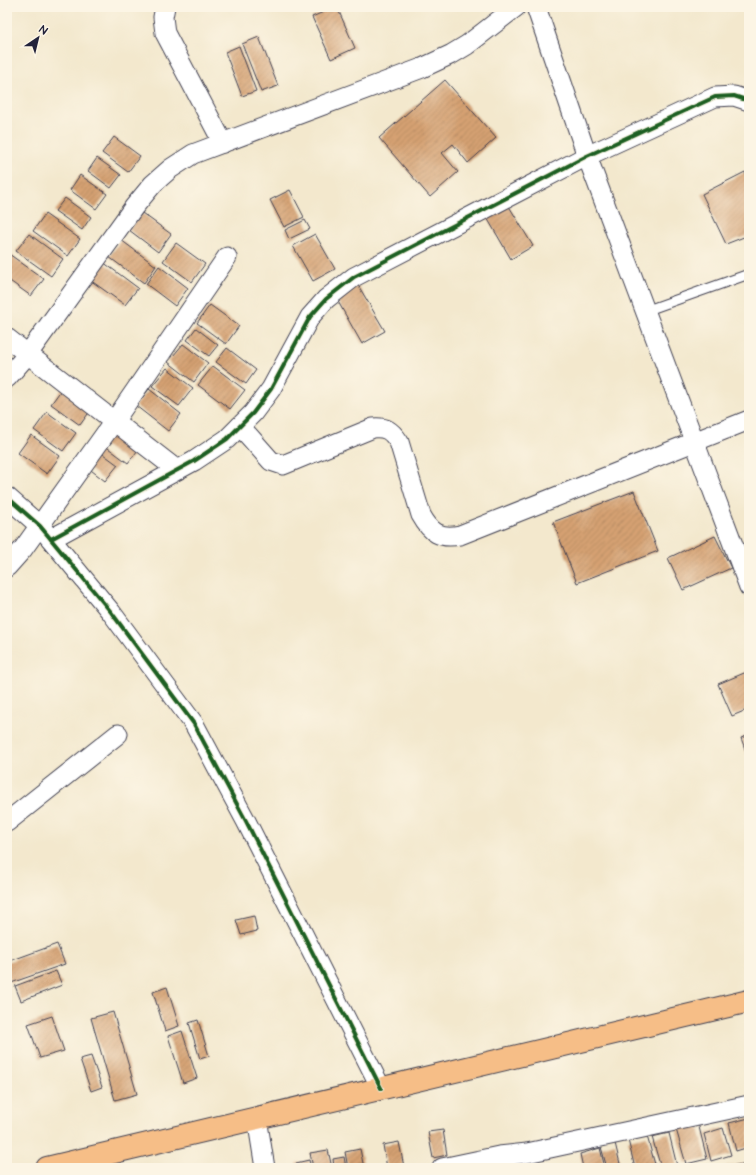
<svg xmlns="http://www.w3.org/2000/svg" width="756" height="1175" viewBox="0 0 756 1175" font-family="'Architects Daughter',sans-serif">
<style>
.building{fill:url(#building-hatch)}
.lines{fill:none;stroke-linecap:round;stroke-linejoin:round}
.service-casing{stroke:#414051;stroke-width:11}
.minor-casing{stroke:#414051;stroke-width:21}
.primary-casing{stroke:#414051;stroke-width:24}
.service{stroke:#fff;stroke-width:9}
.minor{stroke:#fff;stroke-width:19}
.primary{stroke:#f6be87;stroke-width:22}
.cycleway-casing{stroke:#fcf5e5;stroke-width:6}
.cycleway{stroke:#1b5e20;stroke-width:4}
</style>
<defs>
<pattern id="building-hatch" width="6" height="6" patternUnits="userSpaceOnUse"><rect width="6" height="6" fill="#d5a172"/><path d="M-1 1l2-2M0 6l6-6M5 7l2-2" fill="none" stroke="#ac835f"/></pattern>
</defs>
<rect width="100%" height="100%" fill="#fcf5e5"/>
<filter id="ink" filterUnits="userSpaceOnUse"><feTurbulence type="fractalNoise" baseFrequency=".025" numOctaves="2"/><feDisplacementMap in="SourceGraphic" scale="8" xChannelSelector="R" yChannelSelector="G"/><feConvolveMatrix kernelMatrix="1 2 1 2 8 2 1 2 1" color-interpolation-filters="sRGB"/></filter>
<filter id="wash" filterUnits="userSpaceOnUse"><feTurbulence type="fractalNoise" baseFrequency=".012" numOctaves="4" result="noise"/><feDisplacementMap in="SourceGraphic" scale="16" xChannelSelector="R" yChannelSelector="G"/><feGaussianBlur stdDeviation="0.9" result="paint"/><feColorMatrix in="noise" values="0 0 0 0 0 0 0 0 0 0 0 0 0 0 0 0 0 1.4 0 .05"/><feComposite in="paint" operator="in"/></filter>
<g filter="url(#wash)">
<rect width="100%" height="100%" fill="#f3e8cd"/>
<g id="blocks">
<g class="building">
<polygon points="335,7 337,7 355,48 331,59 312,17"/>
<polygon points="259,37 278,86 261,92 242,44"/>
<polygon points="239,46 256,91 242,96 225,52"/>
<polygon points="445,80 496,138 468,163 453,144 442,153 458,172 430,197 379,138"/>
<polygon points="114,137 140,156 128,172 102,153"/>
<polygon points="97,158 121,175 111,188 88,171"/>
<polygon points="745,172 749,182 749,235 726,244 702,194"/>
<polygon points="80,175 107,194 96,209 70,190"/>
<polygon points="290,190 304,217 284,227 270,200"/>
<polygon points="65,198 91,217 82,230 55,211"/>
<polygon points="507,203 533,246 511,259 486,216"/>
<polygon points="142,213 171,234 158,252 129,230"/>
<polygon points="45,214 80,239 68,256 33,231"/>
<polygon points="305,220 310,229 289,239 285,230"/>
<polygon points="29,234 63,259 51,276 16,251"/>
<polygon points="315,234 335,269 313,281 293,246"/>
<polygon points="121,240 156,266 144,283 109,257"/>
<polygon points="176,243 205,264 192,282 163,261"/>
<polygon points="9,254 44,279 31,296 7,279 7,257"/>
<polygon points="103,262 138,288 125,305 90,280"/>
<polygon points="159,266 188,288 175,306 146,284"/>
<polygon points="358,285 385,331 362,344 336,298"/>
<polygon points="210,305 239,326 226,344 197,323"/>
<polygon points="196,328 218,345 209,356 187,340"/>
<polygon points="183,344 208,363 194,382 168,362"/>
<polygon points="227,348 256,370 246,384 216,362"/>
<polygon points="213,366 245,390 230,409 198,385"/>
<polygon points="167,368 193,388 179,406 152,386"/>
<polygon points="64,386 93,407 80,425 51,404"/>
<polygon points="149,389 181,414 168,431 136,406"/>
<polygon points="47,412 76,433 63,451 34,430"/>
<polygon points="117,427 141,446 128,463 104,445"/>
<polygon points="31,435 60,456 47,474 18,453"/>
<polygon points="99,451 118,465 105,481 87,467"/>
<polygon points="634,491 658,551 577,583 553,522"/>
<polygon points="715,536 731,568 683,590 668,558"/>
<polygon points="749,671 749,709 732,716 718,684"/>
<polygon points="749,735 749,760 741,738"/>
<polygon points="254,916 257,931 241,935 236,920"/>
<polygon points="57,944 65,964 11,983 7,973 7,962"/>
<polygon points="56,971 62,985 21,1001 15,986"/>
<polygon points="167,987 179,1026 165,1031 153,992"/>
<polygon points="113,1012 137,1094 115,1100 91,1018"/>
<polygon points="52,1016 64,1051 40,1058 28,1024"/>
<polygon points="198,1020 209,1056 200,1059 189,1023"/>
<polygon points="182,1031 197,1078 183,1083 168,1036"/>
<polygon points="91,1056 102,1087 91,1091 80,1059"/>
<polygon points="749,1118 749,1147 736,1151 729,1123"/>
<polygon points="698,1123 707,1159 686,1164 676,1129"/>
<polygon points="723,1128 731,1155 711,1161 704,1134"/>
<polygon points="443,1130 447,1155 433,1158 428,1132"/>
<polygon points="669,1133 677,1166 669,1168 661,1168 652,1137"/>
<polygon points="647,1136 656,1168 635,1168 628,1140"/>
<polygon points="399,1142 404,1167 387,1168 383,1145"/>
<polygon points="615,1143 621,1168 607,1168 601,1147"/>
<polygon points="600,1148 605,1168 583,1168 580,1154"/>
<polygon points="360,1149 364,1168 348,1168 345,1152"/>
<polygon points="328,1150 332,1168 313,1168 310,1153"/>
<polygon points="344,1157 346,1168 334,1168 333,1159"/>
<polygon points="501,1157 504,1168 487,1168"/>
<polygon points="309,1160 311,1168 297,1168 296,1163"/>
<polygon points="742,1164 743,1168 726,1168 726,1167"/>
</g>
</g>
</g>
<g filter="url(#ink)">
<use href="#blocks" fill-opacity="0" stroke="#414051" stroke-width="1"/>
<g class="lines">
<defs>
<polyline id="service" points="645,311 749,274"/>
<g id="minor">
<polyline points="165,7 163,17 165,33 223,143"/>
<polyline points="536,7 587,156 749,587"/>
<polyline points="7,338 177,470"/>
<polyline points="7,378 28,354 134,207 153,184 170,169 193,154 422,68 452,54 467,45 516,7"/>
<path d="M 240,426 L 271,461 L 283,465 L 373,428 C 386,427 391,430 399,442 L 421,515 C 431,533 440,539 460,535 L 749,420"/>
<polyline points="7,497 40,526 111,612 194,724 246,821 381,1088"/>
<polyline points="51,539 194,461 227,439 253,413 271,389 310,317 326,299 354,277 587,156 715,97 734,96 749,101"/>
<polyline points="7,567 23,549 115,420 227,257"/>
<polyline points="7,822 118,734"/>
<polyline points="257,1118 265,1168"/>
<polyline points="442,1168 499,1156 527,1153 749,1105"/>
</g>
<polyline id="primary" points="47,1168 749,1001"/>
</defs>
<use href="#service" class="service-casing"/>
<use href="#minor" class="minor-casing"/>
<use href="#primary" class="primary-casing"/>
<use href="#service" class="service"/>
<use href="#minor" class="minor"/>
<use href="#primary" class="primary"/>
<defs>
<g id="cycleway">
<polyline points="7,497 40,526 111,612 194,724 246,821 381,1088"/>
<polyline points="51,539 194,461 227,439 253,413 271,389 310,317 326,299 354,277 587,156 715,97 734,96 749,101"/>
</g>
</defs>
<use href="#cycleway" class="cycleway-casing"/>
<use href="#cycleway" class="cycleway"/>
</g>
</g>
<rect width="756" height="1175" fill="none" stroke="#fcf5e5" stroke-width="24"/>
<g transform="translate(38 38) rotate(35)" stroke="#fcf5e5" stroke-width="3" paint-order="stroke">
<path d="M0-3L7 15L0 10L-7 15Z" fill="#22223b"/>
<text y="-6" font-size="11" font-weight="bold" text-anchor="middle" fill="#22223b">N</text>
</g>
</svg>
